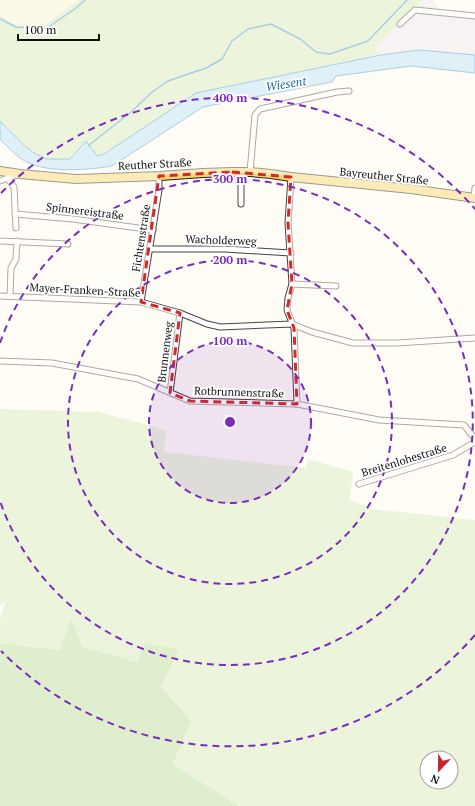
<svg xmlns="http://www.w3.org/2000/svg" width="475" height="806" viewBox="0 0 475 806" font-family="'PT Serif',serif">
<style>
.industrial{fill:#eee6ef}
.farmland{fill:#f6f3d4}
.green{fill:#d5ebbd;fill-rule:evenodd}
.forest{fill:#b9dc9c}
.water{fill:#b9e0f7;stroke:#3f96cf}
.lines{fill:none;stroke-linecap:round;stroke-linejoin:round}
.stream{stroke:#3f96cf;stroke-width:1.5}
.street-casing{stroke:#444;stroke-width:7}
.primary-casing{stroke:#222;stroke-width:10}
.street{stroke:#fff;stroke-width:5}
.primary{stroke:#f9d66b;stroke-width:8}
.marked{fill:none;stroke:#d62828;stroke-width:3;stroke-dasharray:8 5;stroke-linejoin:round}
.ring{fill:none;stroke:#7b2cbf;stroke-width:2;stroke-dasharray:7 5}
.labels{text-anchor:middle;stroke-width:4;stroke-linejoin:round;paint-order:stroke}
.street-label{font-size:11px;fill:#111;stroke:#fff}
.water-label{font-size:12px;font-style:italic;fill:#1768a6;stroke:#fff}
.centre{fill:#7b2cbf;stroke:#fff;stroke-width:2}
.ring-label{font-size:12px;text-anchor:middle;font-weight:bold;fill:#7b2cbf;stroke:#fff;stroke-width:4;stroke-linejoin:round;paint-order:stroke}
</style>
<rect width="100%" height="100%" fill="#fffdf5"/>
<polygon class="industrial" points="423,0 433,0 442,13 475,16 475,55 419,50 381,55 375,47"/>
<polygon class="farmland" points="0,0 79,0 42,28 13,24 0,15"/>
<g class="green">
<polygon points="79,0 423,0 375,47 381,55 196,93 104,154 97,157 86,141 70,159 47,159 34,153 26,147 0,121 0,15 13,24 41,28"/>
<path d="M 0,409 L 99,412 L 166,430 L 164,452 L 306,468 L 308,459 L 353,472 L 350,500 L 373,509 L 475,520 L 475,806 L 239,806 L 173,764 L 191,721 L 161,687 L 180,651 L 137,662 L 83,647 L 71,617 L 60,650 L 0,643 L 0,619 L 6,601 L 0,605 ZM 427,758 L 451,758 L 451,782 L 427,782 Z"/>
</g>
<polygon class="forest" points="71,617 83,647 137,662 145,643 180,650 161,687 191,721 173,764 239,806 0,806 0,643 60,650"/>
<path class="water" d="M 419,50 L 475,55 L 475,73 L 411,66 L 336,76 L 332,82 L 203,107 L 112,166 C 89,170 50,173 29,163 C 17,158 9,148 0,139 L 0,121 L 26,147 L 34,153 L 47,159 L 70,159 L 86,141 L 97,156 L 104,154 L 196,93 L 381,55 Z"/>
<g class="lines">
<g class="stream">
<polyline points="0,19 16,27 47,28 76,8 85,0"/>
<polyline points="89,146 89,145 130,113 152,92 168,81 206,68 222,59 232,41 248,29 271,24 300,39 316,52 330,54 368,41 407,0"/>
</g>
<defs>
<g id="street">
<polyline points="400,24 415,10 475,16"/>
<polyline points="250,172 255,115 260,109 337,92 349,91"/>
<polyline points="291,177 288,223 292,284 288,298 287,310 294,328 297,404"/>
<polyline points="8,179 14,187 16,228"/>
<polyline points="0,181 19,174"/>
<polyline points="474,198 475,188"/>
<polyline points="241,204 241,172"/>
<polyline points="15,214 73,219 153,230"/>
<polyline points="0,241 68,244"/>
<polyline points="150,249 225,249 291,253"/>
<polyline points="292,284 336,286"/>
<polyline points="0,296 141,302 180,313 207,324 220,327 292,324 312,332 353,343 397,343 475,338"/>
<polyline points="10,296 11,268 16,259 17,241"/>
<polyline points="141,302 159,190 159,176"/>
<polyline points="0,361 52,363 138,379 190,401 297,404 379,420 464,425 475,439"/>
<polyline points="170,393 180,313"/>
<polyline points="359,484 453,455 475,442"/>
</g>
<polyline id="primary" points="0,171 20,174 76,179 160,176 203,173 232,172 250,172 271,174 291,177 411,189 475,198"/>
</defs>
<use href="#street" class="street-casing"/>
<use href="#primary" class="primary-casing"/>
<use href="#street" class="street"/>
<use href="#primary" class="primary"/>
</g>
<path d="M0 0H475V806H0ZM 232,172 L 291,177 L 288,223 L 292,284 L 287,310 L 294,328 L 297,404 L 190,401 L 170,393 L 180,313 L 141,302 L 159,176 Z" fill="#fffdf5" fill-opacity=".55" fill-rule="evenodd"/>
<path class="marked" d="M 232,172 L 291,177 L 288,223 L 292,284 L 287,310 L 294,328 L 297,404 L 190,401 L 170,393 L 180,313 L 141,302 L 159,176 Z"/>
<circle cx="230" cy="422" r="81" fill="#7b2cbf" fill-opacity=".12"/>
<g class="ring">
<circle cx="230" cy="422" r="81"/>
<circle cx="230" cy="422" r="162"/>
<path d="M0 343A243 243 0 1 1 0 501"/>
<path d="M475 635A324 324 0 0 1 1 651M1 193A324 324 0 0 1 475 209"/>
</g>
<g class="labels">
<g class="street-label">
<text transform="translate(155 164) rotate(-3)" y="4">Reuther Straße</text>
<text transform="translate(384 176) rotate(6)" y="4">Bayreuther Straße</text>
<text transform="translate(85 211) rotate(7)" y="4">Spinnereistraße</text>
<text transform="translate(141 238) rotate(-81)" y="4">Fichtenstraße</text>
<text transform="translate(221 240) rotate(2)" y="4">Wacholderweg</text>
<text transform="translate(85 290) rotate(3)" y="4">Mayer-Franken-Straße</text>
<text transform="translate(165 352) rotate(-83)" y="4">Brunnenweg</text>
<text transform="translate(239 392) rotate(2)" y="4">Rotbrunnenstraße</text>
<text transform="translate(404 460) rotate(-17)" y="4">Breitenlohestraße</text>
</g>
<g class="water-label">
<text transform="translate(286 84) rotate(-9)" y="4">Wiesent</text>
</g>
</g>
<circle cx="230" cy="422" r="6" class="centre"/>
<g class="ring-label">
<text x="230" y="102">400 m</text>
<text x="230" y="183">300 m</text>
<text x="230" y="264">200 m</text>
<text x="230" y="345">100 m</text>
</g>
<g transform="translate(439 770) rotate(202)"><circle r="19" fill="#ffffff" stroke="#a0a0a0"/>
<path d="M0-3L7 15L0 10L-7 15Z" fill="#c4262e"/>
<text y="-6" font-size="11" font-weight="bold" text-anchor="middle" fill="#111111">N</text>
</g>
<path d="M18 34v6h81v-6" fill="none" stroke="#111111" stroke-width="2"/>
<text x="24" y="34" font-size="12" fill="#111111" stroke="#ffffff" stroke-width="3" paint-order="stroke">100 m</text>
</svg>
